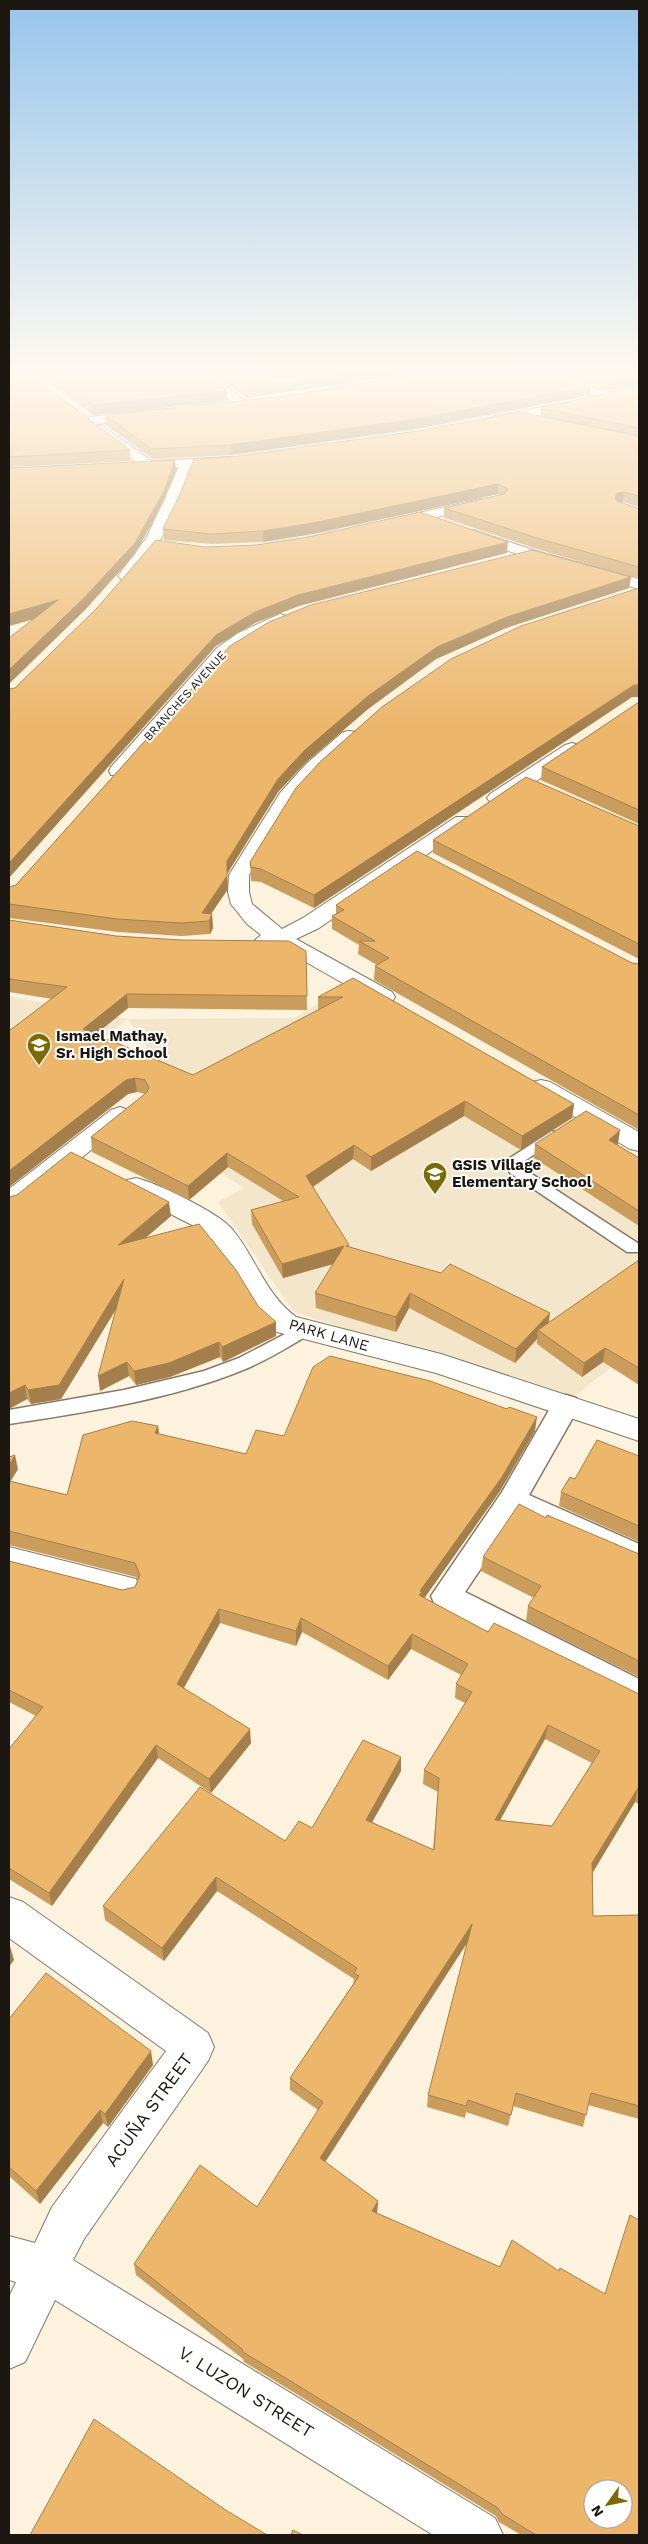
<svg xmlns="http://www.w3.org/2000/svg" width="648" height="2544" viewBox="0 0 648 2544" font-family="'Work Sans',sans-serif">
<style>
.built{fill:#f4e6ca}
.lines{fill:none;stroke-linecap:round;stroke-linejoin:round}
.service-casing{stroke:#837a67;stroke-width:3}
.pedestrian-casing{stroke:#837a67;stroke-width:3}
.minor-casing{stroke:#837a67;stroke-width:2}
.tertiary-casing{stroke:#837a67;stroke-width:2}
.service{fill:#fff;fill-rule:evenodd}
.pedestrian{fill:#fff;fill-rule:evenodd}
.minor{fill:#fff;fill-rule:evenodd}
.tertiary{fill:#fff;fill-rule:evenodd}
.wall{fill:#cb9d5c;fill-rule:evenodd}
.shaded-wall{fill:#a57f4b}
.building{fill:#ecb66b;stroke:#a57f4b;fill-rule:evenodd}
.labels{text-anchor:middle;stroke-width:4;stroke-linejoin:round;paint-order:stroke}
.far-street-label{font-size:12px;fill:#1c1811;stroke:#fff}
.poi-label{font-size:15px;font-weight:bold;fill:#1c1811;stroke:#fff;text-anchor:start}
.street-label{font-size:15px;fill:#1c1811;stroke:#fff}
.near-street-label{font-size:18px;fill:#1c1811;stroke:#fff}
</style>
<rect width="100%" height="100%" fill="#fcf2dd"/>
<polygon class="built" points="347,986 639,1161 639,1346 569,1400 294,1312 218,1202 244,1188 189,1152 176,1091 128,1019 9,1113 9,996 128,1019 294,1018"/>
<g class="lines">
<defs>
<g id="service">
<polygon points="552,1131 557,1133 559,1136 557,1139 520,1164 521,1167 639,1244 639,1252 627,1252 510,1173 504,1163 507,1160"/>
<path d="M 304,1324 L 310,1326 L 312,1330 L 310,1334 C 288,1347 266,1361 243,1370 C 169,1400 87,1412 9,1424 L 9,1410 L 124,1390 L 204,1371 L 239,1358 Z"/>
</g>
<polygon id="pedestrian" points="566,1395 576,1398 580,1405 529,1495 639,1544 639,1569 517,1515 465,1592 639,1679 639,1708 435,1605 431,1596 502,1492 556,1398"/>
<g id="minor">
<polygon points="196,374 210,374 250,405 244,409 240,408"/>
<polygon points="546,374 563,374 615,397 613,400 605,400"/>
<polygon points="143,411 147,412 149,415 147,418 90,425 84,421 90,417"/>
<polygon points="101,425 153,462 155,465 153,468 143,468 96,432 95,429"/>
<polygon points="187,460 194,464 162,537 131,579 121,579 118,576 147,537 180,464"/>
<polygon points="480,499 485,500 487,503 485,506 393,527 386,523 388,520"/>
<polygon points="473,530 536,551 639,579 639,589 526,557 468,537 466,534 468,531"/>
<polygon points="280,614 286,616 288,619 286,622 250,641 229,656 125,775 111,775 109,771 111,767 217,648 238,633"/>
<polygon points="349,731 355,732 358,736 320,772 295,800 249,875 249,892 252,904 282,929 303,918 456,817 470,817 473,821 470,825 319,928 296,939 392,992 395,997 392,1002 384,1004 376,1002 276,945 258,945 255,940 261,935 247,924 231,904 228,892 229,875 280,793 306,764 343,732"/>
<polygon points="572,743 579,745 581,749 579,753 504,802 490,802 487,798 490,794 565,745"/>
<polygon points="541,1080 550,1082 639,1132 639,1151 630,1149 532,1092 529,1087 532,1082"/>
<polygon points="120,1107 129,1110 132,1115 129,1120 18,1208 9,1211 9,1189 111,1110"/>
<path d="M 136,1178 C 157,1183 217,1212 231,1228 C 256,1257 264,1293 296,1317 L 441,1354 L 639,1419 L 639,1441 L 436,1373 L 277,1332 L 260,1319 L 211,1240 L 198,1228 L 127,1192 L 123,1186 L 127,1180 Z"/>
<polygon points="9,1547 124,1576 136,1579 140,1589 136,1599 124,1602 9,1573"/>
<polygon points="9,1897 23,1902 208,2033 214,2047 208,2061 84,2239 73,2260 495,2518 503,2535 433,2535 55,2300 25,2362 9,2369 9,2297 16,2282 9,2280 9,2236 35,2243 52,2207 166,2051 9,1938"/>
</g>
<g id="tertiary">
<polygon points="639,385 639,393 575,409 494,424 488,420 494,416 575,401"/>
<polygon points="229,457 234,458 236,461 234,464 138,470 131,466 138,462"/>
</g>
</defs>
<use href="#service" class="service-casing"/>
<use href="#pedestrian" class="pedestrian-casing"/>
<use href="#minor" class="minor-casing"/>
<use href="#tertiary" class="tertiary-casing"/>
<use href="#service" class="service"/>
<use href="#pedestrian" class="pedestrian"/>
<use href="#minor" class="minor"/>
<use href="#tertiary" class="tertiary"/>
</g>
<g class="wall">
<polygon points="9,374 130,450 130,461 9,467 9,468 176,470 164,501 135,554 84,611 34,619 9,626"/>
<polygon points="38,374 205,374 227,391 227,401 93,415"/>
<polygon points="213,374 407,374 246,398"/>
<polygon points="568,374 639,374 606,391"/>
<polygon points="639,386 639,507 623,502 621,503 639,509 639,579 537,549 444,518 444,508 500,495 498,494 313,534 263,542 212,544 164,540 163,529 231,457 541,416 541,408"/>
<polygon points="590,395 416,429 231,455 153,459 106,425 105,415 285,396"/>
<polygon points="631,577 629,588 506,628 436,659 368,709 305,763 278,792 227,874 228,889 211,914 212,914 213,928 210,934 182,936 118,932 9,918 9,887 16,885 230,646"/>
<polygon points="632,697 314,908 261,882 251,881 250,862"/>
<polygon points="639,702 639,824 541,780 542,767"/>
<polygon points="639,826 639,959 433,853 433,840"/>
<polygon points="336,905 639,964 639,1130 374,980 375,966 377,965 358,954 359,945 332,929 332,916 336,914"/>
<polygon points="9,920 116,936 306,951 307,1010 128,1008 96,1034 193,1075 318,1010 318,997 353,978 574,1104 572,1118 521,1150 464,1116 371,1171 353,1159 313,1187 349,1247 548,1323 639,1260 639,1385 603,1362 582,1377 537,1344 537,1339 515,1363 409,1308 396,1332 316,1308 315,1293 333,1264 283,1278 252,1224 251,1210 283,1201 228,1167 189,1200 92,1152 91,1137 145,1094 137,1092 128,1094 9,1187 9,1031 52,999 9,992"/>
<polygon points="535,1144 618,1144 617,1145 639,1158 639,1226 534,1158"/>
<polygon points="9,1197 171,1216 145,1238 276,1336 223,1362 220,1357 170,1377 136,1385 129,1376 100,1391 116,1309 61,1399 31,1404 27,1399 9,1409"/>
<path d="M 158,1426 L 159,1434 L 246,1454 L 284,1436 L 535,1431 L 500,1491 L 424,1598 L 488,1632 L 639,1694 L 639,1804 L 635,1802 L 593,1872 L 593,1916 L 639,1915 L 639,2119 L 588,2105 L 583,2127 L 513,2106 L 508,2126 L 466,2112 L 465,2118 L 427,2107 L 428,2095 L 468,1941 L 325,2162 L 378,2201 L 377,2214 L 639,2535 L 521,2535 L 499,2522 L 496,2516 L 244,2362 L 243,2359 L 136,2275 L 134,2264 L 257,2207 L 318,2110 L 290,2090 L 290,2078 L 353,1984 L 354,1979 L 217,1891 L 164,1961 L 105,1920 L 103,1906 L 285,1841 L 312,1828 L 401,1771 L 372,1822 L 433,1850 L 438,1792 L 423,1784 L 424,1770 L 465,1703 L 455,1698 L 456,1684 L 461,1675 L 411,1649 L 388,1680 L 302,1632 L 296,1646 L 220,1623 L 184,1688 L 251,1743 L 211,1793 L 158,1758 L 52,1906 L 9,1879 L 9,1749 L 36,1716 L 9,1702 L 9,1561 L 122,1590 L 135,1587 L 138,1580 L 136,1577 L 9,1545 L 9,1546 L 9,1457 L 18,1469 L 10,1481 L 67,1495 ZM 545,1739 L 592,1763 L 552,1826 L 500,1820 Z"/>
<polygon points="639,1456 639,1542 559,1506 561,1492 575,1479"/>
<polygon points="546,1518 639,1554 639,1677 526,1621 528,1606 534,1598 481,1571 483,1557"/>
<polygon points="9,2019 153,2065 108,2127 103,2123 40,2204 9,2176"/>
</g>
<g class="shaded-wall">
<polygon points="344,374 407,374 246,398 246,388"/>
<polygon points="639,375 639,384 606,391 607,382"/>
<polygon points="591,386 590,395 416,429 231,455 230,445"/>
<polygon points="227,391 227,401 93,415 92,405"/>
<polygon points="175,460 176,470 164,501 135,554 84,611 9,684 9,670"/>
<polygon points="498,484 498,494 313,534 263,542 263,531"/>
<polygon points="624,492 623,502 615,504 615,498 617,493"/>
<polygon points="508,542 507,553 299,606 255,623 216,646 9,878 9,863 216,635 255,612 298,595"/>
<polygon points="631,577 629,588 506,628 436,659 368,709 305,763 278,792 227,874 227,861 278,779 305,750 368,696 437,647 507,617"/>
<polygon points="58,600 60,612 9,626 9,614"/>
<polygon points="634,685 639,685 639,697 632,697 314,908 314,895"/>
<polygon points="227,876 228,889 206,921 202,913"/>
<polygon points="212,914 213,928 210,934 209,921"/>
<polygon points="127,994 128,1008 85,1043 83,1029"/>
<polygon points="135,1078 137,1092 128,1094 9,1187 9,1171 126,1080"/>
<polygon points="465,1101 464,1116 371,1171 371,1157"/>
<polygon points="574,1104 572,1118 521,1150 522,1136"/>
<polygon points="620,1130 618,1144 607,1154 609,1140"/>
<polygon points="354,1145 353,1159 306,1191 306,1176"/>
<polygon points="227,1153 228,1167 189,1200 188,1186"/>
<polygon points="169,1202 171,1216 120,1260 118,1245"/>
<polygon points="344,1246 344,1261 283,1278 282,1264"/>
<polygon points="124,1279 126,1293 61,1399 31,1404 28,1390"/>
<polygon points="410,1293 409,1308 396,1332 396,1317"/>
<polygon points="550,1313 548,1328 538,1330 537,1339 515,1363 516,1349"/>
<polygon points="276,1322 276,1336 223,1362 222,1347"/>
<polygon points="219,1342 220,1357 170,1377 136,1385 134,1371"/>
<polygon points="605,1348 603,1362 582,1377 584,1363"/>
<polygon points="127,1362 129,1376 100,1391 98,1376"/>
<polygon points="25,1385 27,1399 9,1409 9,1393"/>
<polygon points="537,1417 535,1431 500,1491 421,1603 418,1610 420,1591"/>
<polygon points="158,1426 160,1441 155,1433"/>
<polygon points="15,1455 18,1469 9,1484 9,1465"/>
<polygon points="219,1609 220,1623 178,1698 177,1684"/>
<polygon points="301,1618 302,1632 296,1646 296,1631"/>
<polygon points="412,1634 411,1649 388,1680 388,1666"/>
<polygon points="548,1725 545,1739 493,1833 495,1820"/>
<polygon points="250,1729 251,1743 211,1793 209,1779"/>
<polygon points="156,1745 158,1758 52,1906 49,1893"/>
<polygon points="401,1757 401,1771 366,1833 366,1820"/>
<polygon points="638,1788 635,1802 590,1877 592,1863"/>
<polygon points="216,1877 217,1891 164,1961 162,1948"/>
<polygon points="472,1924 471,1937 320,2170 320,2158"/>
<polygon points="10,1946 14,1960 9,1967 9,1947"/>
<polygon points="151,2051 153,2065 108,2127 105,2114"/>
<polygon points="100,2110 103,2123 40,2204 36,2191"/>
<polygon points="378,2201 377,2212 371,2223 372,2211"/>
</g>
<g class="building">
<polygon points="9,374 29,374 130,450 9,457"/>
<polygon points="50,374 205,374 227,391 92,405"/>
<polygon points="226,374 344,374 246,388"/>
<polygon points="420,374 564,374 591,386 416,419 230,445 152,449 105,415 285,396"/>
<polygon points="590,374 639,374 639,375 607,382"/>
<polygon points="639,386 639,428 541,408"/>
<polygon points="520,412 639,436 639,496 624,492 617,493 615,498 617,501 639,509 639,567 537,538 444,508 504,494 508,489 498,484 313,523 263,531 212,534 163,529 181,492 194,459 231,457 417,431"/>
<polygon points="175,460 164,491 135,543 83,599 9,670 9,638 58,600 9,614 9,468"/>
<polygon points="420,512 508,542 298,595 255,612 216,635 9,863 9,689 15,688 97,608 156,540 205,547 256,545 308,537"/>
<polygon points="532,550 631,577 507,617 437,647 368,696 305,750 278,779 227,861 227,876 202,913 212,914 209,921 181,923 117,919 9,904 9,887 16,885 230,646 269,622 311,605"/>
<polygon points="639,588 639,685 634,685 314,895 261,869 251,867 250,862 296,788 321,761 382,707 451,659 521,626"/>
<polygon points="639,702 639,810 542,767"/>
<polygon points="526,777 639,826 639,944 433,840"/>
<polygon points="417,851 632,963 639,964 639,1115 375,966 389,958 359,941 375,941 332,916 344,910 336,905"/>
<polygon points="9,920 116,936 181,940 289,941 306,951 307,996 127,994 83,1029 193,1075 343,997 318,997 353,978 574,1104 522,1136 465,1101 371,1157 354,1145 306,1176 349,1245 346,1246 441,1273 450,1264 550,1313 516,1349 410,1293 396,1317 315,1293 344,1246 282,1264 251,1210 299,1197 227,1153 188,1186 91,1137 146,1093 149,1088 145,1080 135,1078 126,1080 9,1171 9,1031 67,987 9,979"/>
<polygon points="586,1111 620,1130 609,1140 639,1158 639,1211 535,1144"/>
<polygon points="71,1152 169,1202 118,1245 199,1224 236,1270 258,1306 276,1322 222,1347 219,1342 169,1363 134,1371 127,1362 98,1376 124,1279 59,1385 28,1390 25,1385 9,1393 9,1197 17,1195"/>
<polygon points="639,1260 639,1368 605,1348 584,1363 538,1330"/>
<path d="M 330,1356 L 430,1381 L 507,1409 L 509,1407 L 537,1417 L 502,1477 L 420,1591 L 422,1592 L 419,1595 L 488,1632 L 494,1623 L 639,1694 L 639,1789 L 638,1788 L 592,1863 L 593,1916 L 639,1915 L 639,2106 L 591,2093 L 586,2115 L 516,2093 L 511,2115 L 468,2100 L 466,2106 L 428,2095 L 472,1924 L 320,2158 L 378,2201 L 372,2211 L 500,2267 L 512,2240 L 559,2271 L 560,2268 L 605,2294 L 630,2215 L 639,2220 L 639,2535 L 535,2535 L 536,2535 L 502,2514 L 498,2508 L 243,2352 L 242,2349 L 134,2264 L 200,2165 L 257,2207 L 323,2102 L 290,2078 L 359,1976 L 354,1973 L 357,1968 L 216,1877 L 162,1948 L 103,1906 L 200,1787 L 285,1841 L 299,1821 L 312,1828 L 363,1740 L 401,1757 L 366,1820 L 434,1850 L 439,1778 L 424,1770 L 472,1692 L 456,1684 L 468,1664 L 412,1634 L 388,1666 L 301,1618 L 296,1631 L 219,1609 L 177,1684 L 250,1729 L 209,1779 L 156,1745 L 49,1893 L 9,1868 L 9,1749 L 43,1707 L 9,1690 L 9,1561 L 122,1590 L 135,1587 L 140,1575 L 135,1563 L 9,1531 L 9,1481 L 67,1495 L 83,1435 L 132,1421 L 158,1426 L 155,1433 L 246,1454 L 256,1430 L 284,1436 L 313,1367 ZM 548,1725 L 600,1751 L 552,1826 L 495,1820 ZM 593,2489 L 623,2489 L 623,2519 L 593,2519 Z"/>
<polygon points="597,1440 639,1456 639,1526 561,1492 570,1477 575,1479"/>
<polygon points="15,1455 9,1465 9,1457"/>
<polygon points="519,1504 546,1518 547,1515 639,1554 639,1661 528,1606 541,1586 483,1557"/>
<polygon points="46,1973 151,2051 105,2114 100,2110 36,2191 9,2167 9,2019"/>
<polygon points="94,2419 224,2509 267,2535 30,2535"/>
<polygon points="293,2530 303,2535 291,2535"/>
</g>
<linearGradient id="sky" x2="0" y2="1"><stop stop-color="#97c5ec"/><stop offset="0.51" stop-color="#fef9f0"/><stop offset="1" stop-color="#fef9f0" stop-opacity="0"/></linearGradient>
<rect width="648" height="730" fill="url(#sky)"/>
<defs>
<symbol id="school-pin" viewBox="-11 -11 22 30"><path d="M0 17L-7.5 6A9.5 9.5 0 1 1 7.5 6Z" fill="#7c6900" stroke="#fff"/><path d="M0-5L7-2L0 1L-7-2ZM-4 1L0 2.5L4 1V4Q0 6-4 4Z" fill="#fff"/></symbol>
</defs>
<g fill-rule="evenodd">
<use href="#school-pin" x="25" y="1031" width="28" height="38"/>
<use href="#school-pin" x="421" y="1160" width="28" height="38"/>
</g>
<g class="labels">
<g class="far-street-label">
<text transform="translate(185 696) rotate(-48)" y="4">BRANCHES AVENUE</text>
</g>
<g class="poi-label">
<text x="56" y="1041">Ismael Mathay,<tspan x="56" dy="17">Sr. High School</tspan></text>
<text x="452" y="1170">GSIS Village<tspan x="452" dy="17">Elementary School</tspan></text>
</g>
<g class="street-label">
<text transform="translate(329 1335) rotate(16)" y="5">PARK LANE</text>
</g>
<g class="near-street-label">
<text transform="translate(149 2110) rotate(-54)" y="6">ACUÑA STREET</text>
<text transform="translate(246 2392) rotate(32)" y="6">V. LUZON STREET</text>
</g>
</g>
<rect width="648" height="2544" fill="none" stroke="#1c1811" stroke-width="20"/>
<g transform="translate(608 2504) rotate(237)"><circle r="24" fill="#ffffff" stroke="#a4a3a0"/>
<path d="M0-4L9 19L0 12L-9 19Z" fill="#7c6900"/>
<text y="-8" font-size="14" font-weight="bold" text-anchor="middle" fill="#1c1811">N</text>
</g>
</svg>
